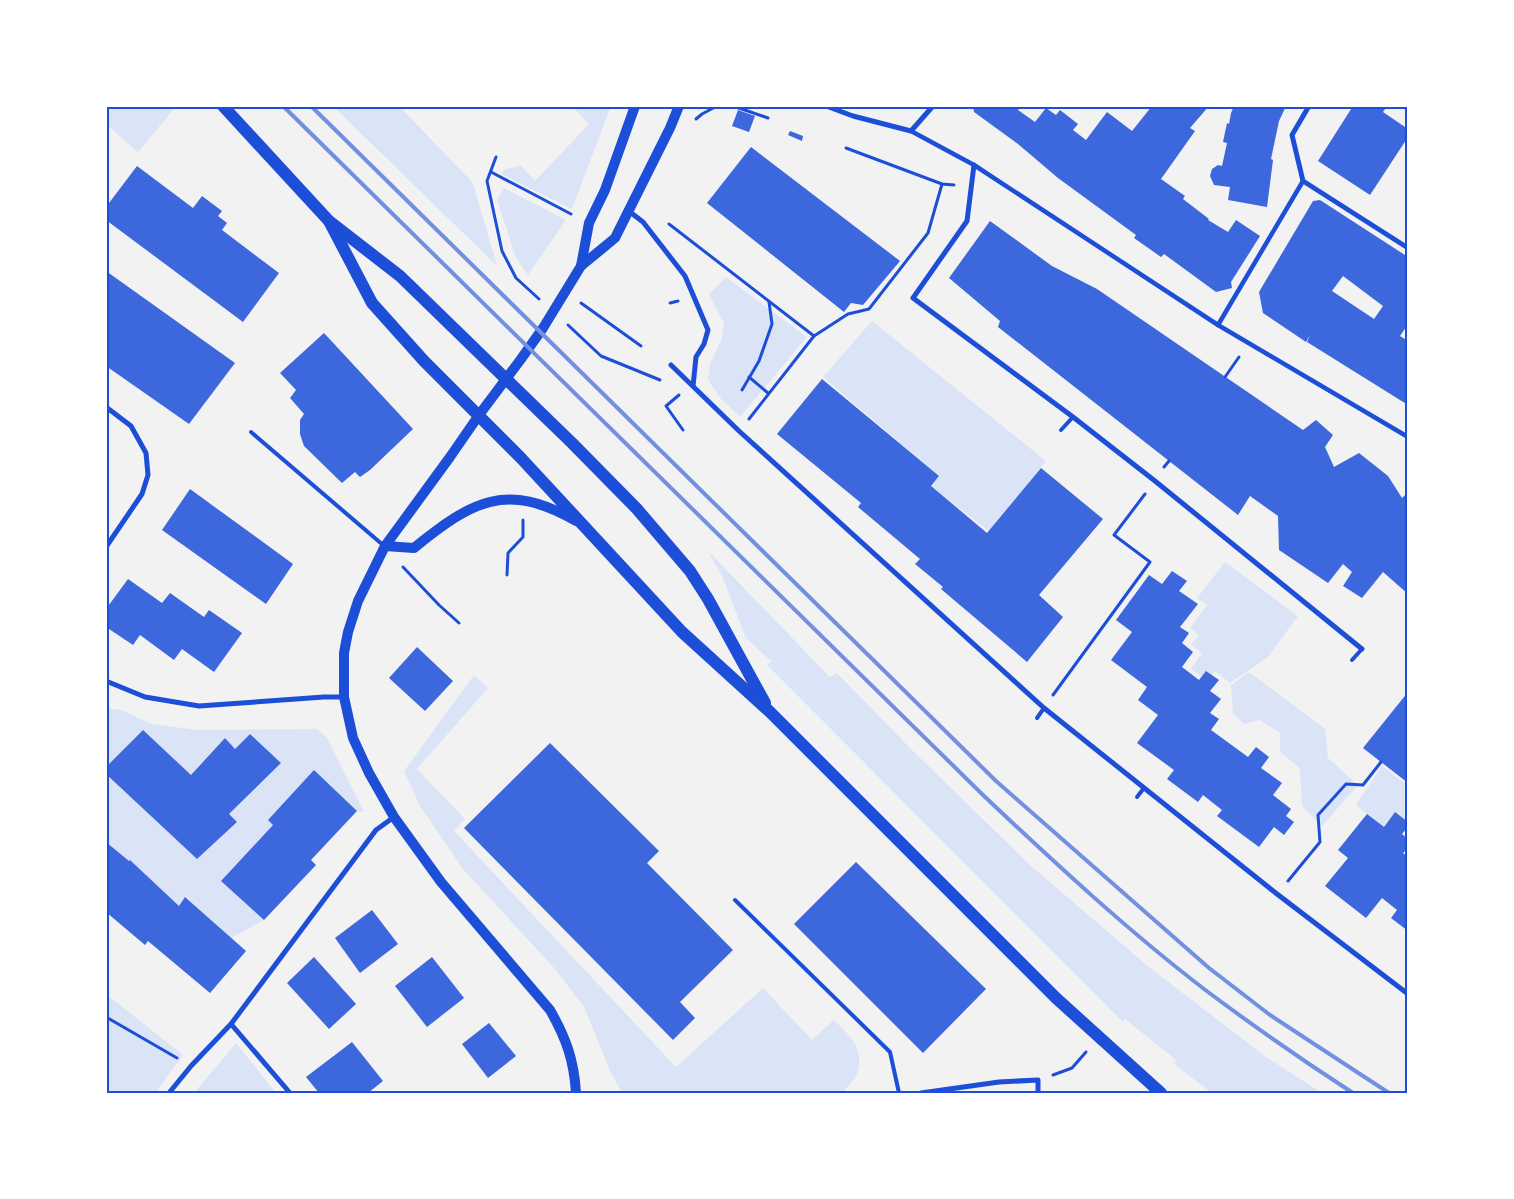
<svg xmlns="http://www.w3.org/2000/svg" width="1514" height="1199" viewBox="0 0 1514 1199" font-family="'Sofia Sans Condensed',sans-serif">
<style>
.green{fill:#dbe4f7}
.building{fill:#3d67dc;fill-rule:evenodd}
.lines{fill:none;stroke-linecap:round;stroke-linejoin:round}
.path{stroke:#1d4ed8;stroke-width:3}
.service{stroke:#1d4ed8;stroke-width:4}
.pedestrian{stroke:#1d4ed8;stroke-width:4.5}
.minor{stroke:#1d4ed8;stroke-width:5}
.secondary{stroke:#1d4ed8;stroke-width:10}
.primary{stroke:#1d4ed8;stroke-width:12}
.rail{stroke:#7290e2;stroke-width:4}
.neatline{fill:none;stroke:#1d4ed8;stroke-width:2}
</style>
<rect width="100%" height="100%" fill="#f2f2f2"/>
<g class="green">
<polygon points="106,106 170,106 173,110 138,152 106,124"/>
<polygon points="333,106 399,106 473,183 497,266"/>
<polygon points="578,106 611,106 572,209 501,174 505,169 521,166 535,181 589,124 575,109"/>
<polygon points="504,188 566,220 528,275 516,258 497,200"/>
<polygon points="726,277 807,337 740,417 721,399 708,380 710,364 722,338 724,323 709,295"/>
<polygon points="872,321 1046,461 989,531 931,487 939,476 823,377"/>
<polygon points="708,551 830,677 837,673 910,748 1030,865 1149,967 1266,1057 1322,1093 1212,1093 1174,1064 1176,1060 1125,1019 1123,1022 767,665 771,661 746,638 722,576"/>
<polygon points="1225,562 1298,616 1268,657 1230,683 1215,671 1207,681 1191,669 1202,653 1191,645 1199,635 1190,628 1207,605 1197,598"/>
<polygon points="1249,672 1325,729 1328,758 1358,785 1322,826 1302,806 1300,768 1280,752 1280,733 1260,720 1244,724 1233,714 1231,685"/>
<path d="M 474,675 L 488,688 L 417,769 L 465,819 L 454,831 L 676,1067 L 763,988 L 812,1040 L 834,1020 C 849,1035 864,1047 858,1071 C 856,1078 849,1085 844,1091 L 835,1093 L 622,1093 L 611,1073 L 584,1007 L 555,969 L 463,869 L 420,806 L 404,771 Z"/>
<polygon points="106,708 121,710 152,724 197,730 317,729 327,738 364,812 357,811 314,771 268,820 273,825 221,881 264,920 231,938 186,897 179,906 130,860 129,861 106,842 106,774 197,859 237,822 229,814 281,763 250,734 235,749 191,775 142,730 106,767"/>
<polygon points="1382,766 1408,786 1408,821 1395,812 1383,827 1356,805"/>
<polygon points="106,994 183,1055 155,1093 106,1093"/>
<polygon points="236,1043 276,1093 194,1093"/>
</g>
<g class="building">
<polygon points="973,106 1020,106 1018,110 1035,122 1046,108 1056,115 1060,110 1078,124 1073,130 1086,140 1107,112 1132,131 1152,106 1209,106 1190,128 1195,131 1161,179 1185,196 1183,199 1209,219 1208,220 1228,232 1236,220 1260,236 1231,282 1232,288 1216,292 1164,254 1161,257 1134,238 1136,235 1058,178 1018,144 974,112"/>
<polygon points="1234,106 1286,106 1279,121 1271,159 1273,160 1267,207 1228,200 1230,187 1214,185 1210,176 1212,169 1218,165 1222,166 1227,143 1223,142 1227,123 1229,124 1231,113"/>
<polygon points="1353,106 1387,106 1383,112 1408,129 1408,137 1370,195 1318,161"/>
<polygon points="738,110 755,116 749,132 732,126"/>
<polygon points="790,131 803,136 802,141 788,135"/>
<polygon points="751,147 900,261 863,305 851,303 844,312 707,203"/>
<polygon points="137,166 193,208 202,196 222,211 218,216 227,223 222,230 279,273 243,322 106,220 106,207"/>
<path d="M 1320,200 L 1408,257 L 1408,324 L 1400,336 L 1408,341 L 1408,405 L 1307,342 L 1310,335 L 1306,342 L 1263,313 L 1259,292 L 1313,201 ZM 1343,276 L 1383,306 L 1374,319 L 1332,291 Z"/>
<polygon points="990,221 1052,266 1097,289 1303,430 1316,420 1333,435 1325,447 1334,467 1359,453 1388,476 1402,498 1408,492 1408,594 1383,572 1362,598 1343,586 1352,572 1343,564 1328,583 1279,550 1278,516 1250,496 1238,515 998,327 1000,321 949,278"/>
<polygon points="106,271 235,363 189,424 106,366"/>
<polygon points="324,333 413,429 370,470 360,477 355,472 342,483 304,446 300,434 300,420 304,414 290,398 296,390 280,373"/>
<polygon points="822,379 939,476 931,486 987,533 1041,468 1103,519 1039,595 1063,617 1027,662 941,589 943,587 915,564 920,559 858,507 861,503 777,434"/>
<polygon points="190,489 293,564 266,604 162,530"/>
<polygon points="1172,571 1187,581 1179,591 1198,604 1180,627 1189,633 1182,643 1193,652 1182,667 1199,680 1206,671 1219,680 1210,691 1221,699 1210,713 1219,719 1211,730 1248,757 1256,747 1269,757 1261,768 1282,783 1273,795 1291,809 1286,816 1294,822 1284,835 1274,827 1259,847 1217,816 1222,810 1203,795 1198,802 1167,779 1174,770 1137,743 1158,715 1138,700 1147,687 1111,660 1132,632 1116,620 1149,575 1162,584"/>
<polygon points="128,579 162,603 170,593 204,617 209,610 242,633 214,672 182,649 174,660 140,635 133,645 106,627 106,609"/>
<polygon points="417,647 453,681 425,711 389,678"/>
<polygon points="1408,692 1408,783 1363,748"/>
<polygon points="143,730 191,775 225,738 235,749 250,734 281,763 229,814 237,822 197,859 106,774 106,767"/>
<polygon points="550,743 659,851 647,863 733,950 680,1002 695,1018 673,1040 464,828"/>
<polygon points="314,770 357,811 311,860 316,865 264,920 221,881 273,825 268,820"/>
<polygon points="1395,812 1408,822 1408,827 1402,834 1408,839 1408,848 1403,853 1408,857 1408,931 1391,918 1397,910 1382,898 1366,918 1325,886 1348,858 1338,850 1367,814 1384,827"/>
<polygon points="106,842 129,861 130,860 179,906 185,897 246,951 210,993 148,941 145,945 106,912"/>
<polygon points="856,862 986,989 923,1053 794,924"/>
<polygon points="372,910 398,944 360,973 335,938"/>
<polygon points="314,957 356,1004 329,1029 287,983"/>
<polygon points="432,957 464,998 427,1027 395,986"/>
<polygon points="489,1023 516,1056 488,1078 462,1044"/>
<polygon points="352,1042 383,1081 368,1093 319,1093 306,1077"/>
</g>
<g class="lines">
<g class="path">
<polyline points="730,106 736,107 768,118"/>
<polyline points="696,119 702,114 717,106"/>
<polyline points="846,148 942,184 954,185"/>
<polyline points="496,157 487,181 502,251 516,278 539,299"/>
<polyline points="491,172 571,214"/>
<polyline points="669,224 814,336 749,419"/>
<polyline points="581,303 641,346"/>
<polyline points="670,303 678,301"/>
<polyline points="568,325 601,356 660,380"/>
<polyline points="814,336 848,314 869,309 928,233 942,184"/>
<polyline points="749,377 768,393"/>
<polyline points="1225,377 1239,357"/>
<polyline points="742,390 759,361 772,324 769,302"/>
<polyline points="679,395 666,406 683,430"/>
<polyline points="1164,467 1169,461"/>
<polyline points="403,567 439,605 459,623"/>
<polyline points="507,575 508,553 523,537 523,520"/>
<polyline points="1053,695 1150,562 1114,535 1145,494"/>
<polyline points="1288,881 1320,842 1318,815 1346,784 1363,785 1381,762"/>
<polyline points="106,1017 177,1058"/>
<polyline points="1053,1075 1072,1068 1086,1052"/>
</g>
<g class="service">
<polyline points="1061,430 1073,417"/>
<polyline points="251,432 383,545"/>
<polyline points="1352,660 1362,649"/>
<polyline points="1037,718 1044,708"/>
<polyline points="1137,797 1144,788"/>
<polyline points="735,900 890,1052 899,1093"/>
</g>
<g class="pedestrian">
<polyline points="911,131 974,165 1218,325 1408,437"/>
<polyline points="1218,325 1303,181"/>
</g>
<g class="minor">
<polyline points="826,106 853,116 911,131 933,106"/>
<polyline points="1309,106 1292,135 1303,181 1408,248"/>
<polyline points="974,165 967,221 913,298 1073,417 1155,481 1362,649"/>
<polyline points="630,212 643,222 685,276 708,330 704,344 696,357 693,386"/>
<polyline points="671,365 739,431 1044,708 1277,894 1408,994"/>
<polyline points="106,407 131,426 146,453 148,475 142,494 106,547"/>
<polyline points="106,681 145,697 199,706 324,697 344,697"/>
<polyline points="231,1024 290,1093"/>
<polyline points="169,1093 191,1066 231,1024 376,830 394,817"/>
<polyline points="921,1093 999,1082 1038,1080 1038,1093"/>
</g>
<g class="secondary">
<polyline points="581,266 589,223 605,190 635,106"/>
<path d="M 385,546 L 414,548 C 472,501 506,481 576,521"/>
<path d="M 576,1093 C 574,1060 566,1038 550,1010 L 441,882 L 394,817 L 369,773 L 353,738 L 344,697 L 344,653 L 348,632 L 358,601 L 385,546 L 450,457 L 479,415 L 521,359 L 543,328 L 581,266 L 615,238 L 670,128 L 679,106"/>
</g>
<g class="primary">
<polyline points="223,106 329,221 400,276 572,443 637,509 690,571 708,599 765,703"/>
<polyline points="329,221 372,303 424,361 520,457 682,632 770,712 1056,998 1161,1093"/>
</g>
<g class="rail">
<path d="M 283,106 L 984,796 C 1055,863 1126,929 1204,989 C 1252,1025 1302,1060 1353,1093"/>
<polyline points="311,106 996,781 1209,968 1270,1015 1389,1093"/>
</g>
</g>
<rect width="1514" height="1199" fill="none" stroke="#ffffff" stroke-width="215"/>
<rect x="108" y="108" width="1298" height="984" class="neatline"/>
</svg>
